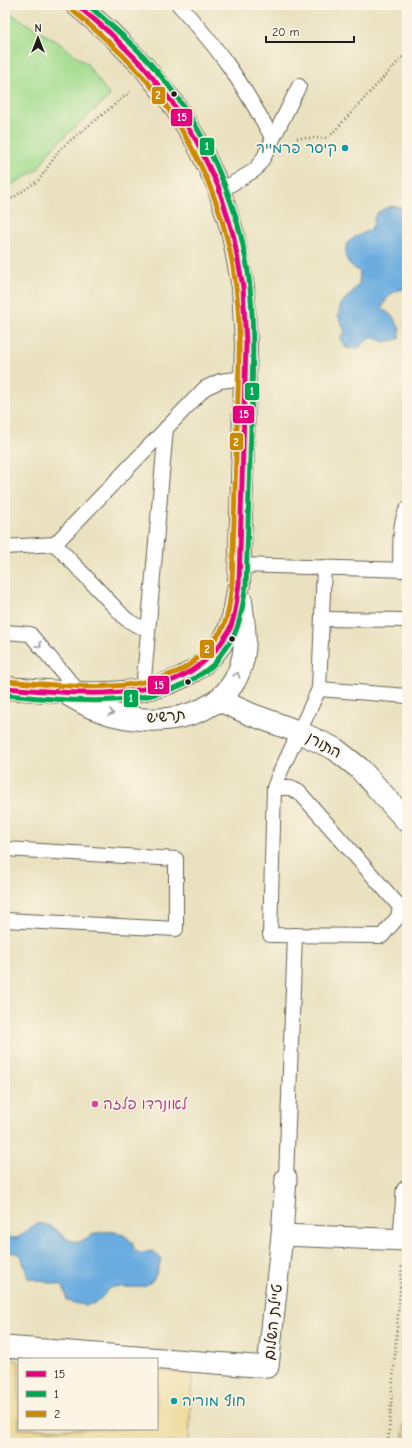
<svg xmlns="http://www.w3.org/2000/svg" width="412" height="1448" viewBox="0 0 412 1448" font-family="'Comic Neue','Playpen Sans Hebrew',sans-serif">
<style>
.green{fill:#a1db8e;stroke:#5e7c55}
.sand{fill:#eeda9e;stroke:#857b5d}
.water{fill:#6aacdf;stroke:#43647e}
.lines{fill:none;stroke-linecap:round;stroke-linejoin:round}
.service-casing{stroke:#646155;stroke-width:16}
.pedestrian-casing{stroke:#646155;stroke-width:23}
.minor-casing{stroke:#646155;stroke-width:24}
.path{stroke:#646155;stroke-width:2.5;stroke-dasharray:1 3;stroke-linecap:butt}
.service{stroke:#fff;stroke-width:14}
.pedestrian{stroke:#fff;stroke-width:21}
.minor{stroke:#fff;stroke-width:22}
.bus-1-casing{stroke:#fcf5e5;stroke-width:8}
.bus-2-casing{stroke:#fcf5e5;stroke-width:8}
.bus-3-casing{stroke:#fcf5e5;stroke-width:8}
.bus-1{stroke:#e5007d;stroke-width:5}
.bus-2{stroke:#00a651;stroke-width:5}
.bus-3{stroke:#cb8a06;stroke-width:5}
.oneway{stroke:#999}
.bus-dot{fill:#1c1c1c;stroke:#fcf5e5;stroke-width:1.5}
.culture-dot{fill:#0f9aa8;stroke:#fcf5e5;stroke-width:1.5}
.hotel-dot{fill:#d1479c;stroke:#fcf5e5;stroke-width:1.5}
.labels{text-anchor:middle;stroke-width:3;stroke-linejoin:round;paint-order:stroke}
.culture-label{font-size:15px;fill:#0d838f;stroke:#fcf5e5;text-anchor:end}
.street-label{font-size:15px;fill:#1c1c1c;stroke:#fcf5e5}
.hotel-label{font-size:15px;fill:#b23c85;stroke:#fcf5e5;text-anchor:start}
.line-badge{stroke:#fcf5e5;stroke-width:1.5}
.badge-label{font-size:11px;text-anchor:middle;font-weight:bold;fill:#fff}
</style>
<rect width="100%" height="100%" fill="#fcf5e5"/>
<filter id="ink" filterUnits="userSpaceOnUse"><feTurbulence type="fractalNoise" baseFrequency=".025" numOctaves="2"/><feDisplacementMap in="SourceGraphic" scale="8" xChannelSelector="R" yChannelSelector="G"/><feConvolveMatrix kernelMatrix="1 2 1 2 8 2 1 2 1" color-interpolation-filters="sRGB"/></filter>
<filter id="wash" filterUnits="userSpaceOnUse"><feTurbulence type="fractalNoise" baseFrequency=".012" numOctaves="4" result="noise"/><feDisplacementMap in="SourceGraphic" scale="16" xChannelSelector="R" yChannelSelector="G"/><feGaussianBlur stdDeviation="0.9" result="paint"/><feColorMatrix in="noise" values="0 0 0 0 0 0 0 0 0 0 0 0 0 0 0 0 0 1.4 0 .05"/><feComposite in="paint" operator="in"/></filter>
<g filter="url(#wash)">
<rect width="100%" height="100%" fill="#e9e1bf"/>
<polygon class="green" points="5,10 59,43 86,63 110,96 52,148 37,170 5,189"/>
<g class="sand">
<polygon points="5,1360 19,1361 19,1429 157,1429 157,1371 192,1373 189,1443 5,1443"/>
<polygon points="407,1402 407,1443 402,1443"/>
</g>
<g class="water">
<path d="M 395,206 L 405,208 L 407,210 L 407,288 C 392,291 388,295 382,308 L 393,317 L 400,329 L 399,339 L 384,342 C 372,335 368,338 359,348 L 346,348 L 340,339 L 345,331 L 338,316 L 341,304 L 359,284 L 360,272 C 347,264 343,258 347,243 L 355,237 L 370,230 L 374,223 L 374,218 L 378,212 L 388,207 Z"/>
<path d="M 38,1223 L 51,1226 L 63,1236 L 71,1241 L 80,1242 C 95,1231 115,1226 130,1240 C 133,1242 134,1248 135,1251 L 141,1253 L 152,1251 L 161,1258 C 156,1283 149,1289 124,1287 C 119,1287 113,1286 109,1289 C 106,1291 105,1294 103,1296 C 94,1308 79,1306 67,1300 L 63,1286 L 28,1278 L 21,1255 L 17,1253 L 5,1252 L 5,1237 L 17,1238 C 25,1233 28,1228 38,1223 Z"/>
</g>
</g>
<g filter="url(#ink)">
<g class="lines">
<defs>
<g id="service">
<path d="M 179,5 C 196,24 213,44 228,65 C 245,89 259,114 273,139"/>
<polyline points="220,191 255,170 264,157 299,86"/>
<polyline points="55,544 126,619 136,625 148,629"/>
<polyline points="5,547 55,544 205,388 220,381 245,378"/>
<polyline points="240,565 407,570"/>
<path d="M 400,570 C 401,553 398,523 407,509"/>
<polyline points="322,619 407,620"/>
<polyline points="5,632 30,634 79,692"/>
<polyline points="319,689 407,696"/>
<polyline points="143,690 166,428"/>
<polyline points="274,788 290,788 300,793 400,907 398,917 382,936 270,935 274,788 278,777 319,689 324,567"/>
<polyline points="5,849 176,859 176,929 5,920"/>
<polyline points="286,1178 295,935"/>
</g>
<g id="pedestrian">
<polyline points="282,1235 286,1178"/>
<polyline points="404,1240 407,1191"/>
<polyline points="5,1347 268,1367 282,1235 407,1240"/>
</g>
<g id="minor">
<path d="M 5,688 C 77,692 186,712 227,634 C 235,619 236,601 239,584 L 246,344 L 243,287 L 233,234 L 218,186 L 197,142 L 172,102 L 143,66 L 110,33 L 77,5"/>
<path d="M 69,695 C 76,699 83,703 91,707 C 143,730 229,726 243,658 C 247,641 243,619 241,601"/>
<polyline points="219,700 250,714 299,732 335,749 359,768 407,821"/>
</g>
</defs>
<use href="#service" class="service-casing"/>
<use href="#pedestrian" class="pedestrian-casing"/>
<use href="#minor" class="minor-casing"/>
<g class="path">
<polyline points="297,138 328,138 407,52"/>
<polyline points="5,203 39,180 60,149 130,92"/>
<polyline points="388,1443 402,1264"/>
</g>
<use href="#service" class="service"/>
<use href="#pedestrian" class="pedestrian"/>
<use href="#minor" class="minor"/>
<defs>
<path id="bus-1" d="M 5,688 C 80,693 182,710 227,634 C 236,619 236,600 239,584 L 246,344 L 243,287 L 233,234 L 218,186 L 197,142 L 172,102 L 143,66 L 110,33 L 77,5"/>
<path id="bus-2" d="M 5,695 C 73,700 156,714 213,665 C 217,661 220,655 224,650 C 228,644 233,639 235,633 C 242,618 243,601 246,585 C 248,533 249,481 251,429 C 252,382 255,334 250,287 C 241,204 204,123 148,61 C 130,41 109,23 88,5"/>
<path id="bus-3" d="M 5,681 C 59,685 118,694 169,675 C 173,673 178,672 183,669 C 198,660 211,646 221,631 C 229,617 230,599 232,583 C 234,531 235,478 237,426 C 238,380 242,333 236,287 C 228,222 204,161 167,107 C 141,70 107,39 72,10"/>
</defs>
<use href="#bus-1" class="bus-1-casing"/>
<use href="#bus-2" class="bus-2-casing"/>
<use href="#bus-3" class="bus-3-casing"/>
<use href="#bus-1" class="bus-1"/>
<use href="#bus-2" class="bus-2"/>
<use href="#bus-3" class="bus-3"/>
</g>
<defs><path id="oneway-chevron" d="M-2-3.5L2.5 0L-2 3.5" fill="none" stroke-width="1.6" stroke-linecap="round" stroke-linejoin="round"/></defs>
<g class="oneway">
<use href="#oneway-chevron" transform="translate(39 645) rotate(50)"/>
<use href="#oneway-chevron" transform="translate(237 675) rotate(-69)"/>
<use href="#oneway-chevron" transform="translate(111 713) rotate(17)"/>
</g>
</g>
<g class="bus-dot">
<circle cx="174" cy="94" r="3.5"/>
<circle cx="232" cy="639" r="3.5"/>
<circle cx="188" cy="682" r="3.5"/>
</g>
<g class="culture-dot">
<circle cx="345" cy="148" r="4"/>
<circle cx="174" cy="1401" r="4"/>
</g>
<circle class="hotel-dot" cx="95" cy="1104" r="4"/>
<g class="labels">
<g class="culture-label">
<text x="337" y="153">קיסר פרמייר</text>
<text x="182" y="1406" text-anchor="start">חוף מוריה</text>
</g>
<g class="street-label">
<text transform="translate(166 716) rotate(-5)" y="5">תרשיש</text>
<text transform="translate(324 745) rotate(29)" y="5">התורן</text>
<text transform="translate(273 1322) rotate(-84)" y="5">טיילת השלום</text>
</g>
<g class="hotel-label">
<text x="103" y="1109">לאונרדו פלזה</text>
</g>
</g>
<g class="line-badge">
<rect x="151" y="86" width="15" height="19" rx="4" fill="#cb8a06"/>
<rect x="170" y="108" width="23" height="19" rx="4" fill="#e5007d"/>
<rect x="199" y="137" width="16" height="19" rx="4" fill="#00a651"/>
<rect x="244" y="382" width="16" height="19" rx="4" fill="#00a651"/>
<rect x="232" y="405" width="23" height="19" rx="4" fill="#e5007d"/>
<rect x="229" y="432" width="15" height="19" rx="4" fill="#cb8a06"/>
<rect x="199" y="639" width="16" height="20" rx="4" fill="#cb8a06"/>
<rect x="147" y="675" width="23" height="20" rx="4" fill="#e5007d"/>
<rect x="123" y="689" width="16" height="19" rx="4" fill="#00a651"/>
</g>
<g class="badge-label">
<text x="158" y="99">2</text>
<text x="182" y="121">15</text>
<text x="207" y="150">1</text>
<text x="252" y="395">1</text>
<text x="244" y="418">15</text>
<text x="236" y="446">2</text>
<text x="207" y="653">2</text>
<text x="159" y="689">15</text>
<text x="131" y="702">1</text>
</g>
<rect width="412" height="1448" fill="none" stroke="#fcf5e5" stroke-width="20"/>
<rect x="18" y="1358" width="140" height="72" fill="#fcf5e5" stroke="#a29e95"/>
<rect x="26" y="1371" width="20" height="6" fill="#e5007d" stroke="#a29e95"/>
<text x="54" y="1378" font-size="12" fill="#1c1c1c">15</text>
<rect x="26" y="1391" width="20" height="6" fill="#00a651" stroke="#a29e95"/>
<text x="54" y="1398" font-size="12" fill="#1c1c1c">1</text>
<rect x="26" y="1411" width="20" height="6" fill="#cb8a06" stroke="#a29e95"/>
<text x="54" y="1418" font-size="12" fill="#1c1c1c">2</text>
<g transform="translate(38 38)" stroke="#fcf5e5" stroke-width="3" paint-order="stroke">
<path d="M0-3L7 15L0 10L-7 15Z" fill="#1c1c1c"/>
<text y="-6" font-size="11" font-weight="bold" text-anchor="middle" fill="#1c1c1c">N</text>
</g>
<path d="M266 36v6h88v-6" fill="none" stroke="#1c1c1c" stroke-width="2"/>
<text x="272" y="36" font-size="12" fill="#1c1c1c" stroke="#fcf5e5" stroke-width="3" paint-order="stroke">20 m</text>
</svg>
